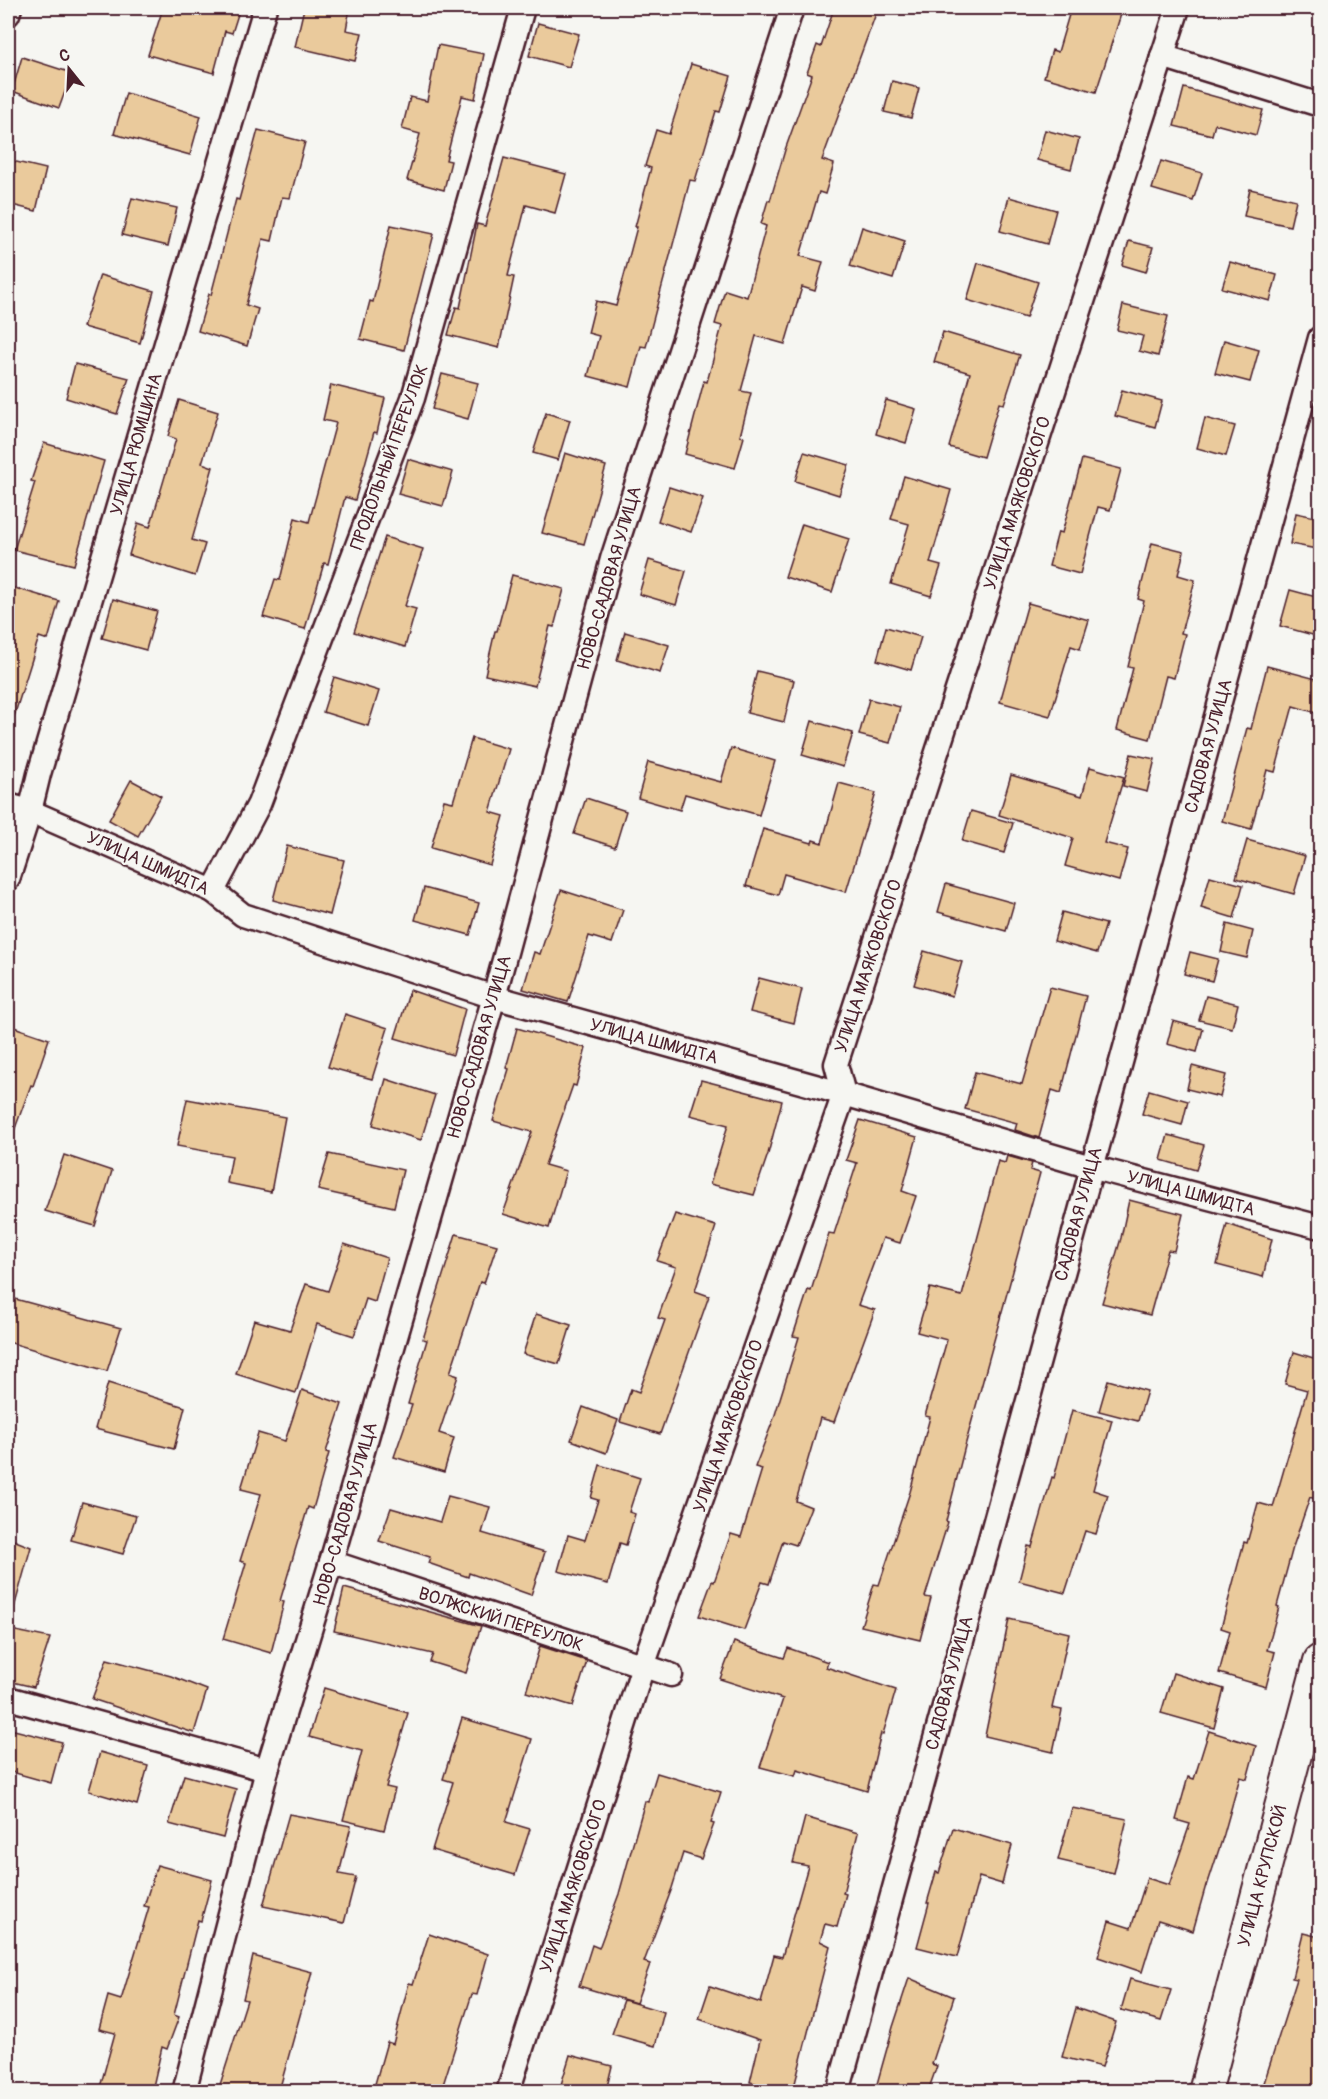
<svg xmlns="http://www.w3.org/2000/svg" width="1328" height="2099" viewBox="0 0 1328 2099" font-family="Pangolin,sans-serif">
<style>
.building{fill:#eaca9c;stroke:#4a1f2b;stroke-width:1.5}
.lines{fill:none;stroke-linecap:round;stroke-linejoin:round}
.minor-casing{stroke:#4a1f2b;stroke-width:27}
.secondary-casing{stroke:#4a1f2b;stroke-width:36}
.minor{stroke:#f6f6f2;stroke-width:22}
.secondary{stroke:#f6f6f2;stroke-width:32}
.labels{text-anchor:middle;stroke-width:4.5;stroke-linejoin:round;paint-order:stroke}
.street-label{font-size:18px;fill:#4a1f2b;stroke:#f6f6f2}
</style>
<rect width="100%" height="100%" fill="#f6f6f2"/>
<filter id="ink" filterUnits="userSpaceOnUse"><feTurbulence type="fractalNoise" baseFrequency=".0167" numOctaves="2"/><feDisplacementMap in="SourceGraphic" scale="12" xChannelSelector="R" yChannelSelector="G"/><feConvolveMatrix kernelMatrix="1 2 1 2 8 2 1 2 1" color-interpolation-filters="sRGB"/></filter>
<g filter="url(#ink)">
<g class="building">
<polygon points="163,8 240,8 232,33 225,31 214,73 148,55"/>
<polygon points="304,8 350,8 346,30 362,33 355,61 295,47"/>
<polygon points="834,8 878,8 822,160 834,164 825,194 819,192 800,256 823,262 815,291 802,287 785,344 756,336 741,391 751,393 740,436 744,437 735,468 685,454 704,381 707,382 722,326 715,324 725,290 747,297 766,226 761,224 768,200 770,201 785,150 812,75 807,73 817,45 821,47"/>
<polygon points="1071,8 1123,8 1096,92 1044,77 1052,50 1058,52"/>
<polygon points="538,23 579,34 569,67 529,56"/>
<polygon points="438,45 484,54 475,99 462,96 446,160 451,161 444,190 407,180 420,134 402,129 410,97 427,101"/>
<polygon points="22,57 72,73 59,108 12,91"/>
<polygon points="691,64 731,76 720,112 716,111 695,181 690,180 646,347 641,346 630,387 588,376 599,336 588,333 596,301 616,306 637,227 635,227 651,168 645,166 656,130 669,134"/>
<polygon points="892,81 919,88 911,118 884,112"/>
<polygon points="1184,88 1263,110 1256,135 1215,124 1212,135 1174,126"/>
<polygon points="126,93 201,116 190,155 114,134"/>
<polygon points="258,130 305,142 290,198 282,197 272,241 263,239 246,305 258,309 247,346 198,331 209,294 211,295 236,199 239,200"/>
<polygon points="1045,130 1079,139 1071,169 1037,160"/>
<polygon points="504,158 566,174 555,213 526,205 508,276 514,277 499,348 448,335 456,307 460,308 477,224 485,226"/>
<polygon points="8,160 46,169 36,211 8,204"/>
<polygon points="1161,161 1202,173 1193,201 1152,189"/>
<polygon points="1250,189 1296,200 1290,226 1244,216"/>
<polygon points="1009,197 1056,210 1047,244 1000,231"/>
<polygon points="132,198 177,208 168,246 122,235"/>
<polygon points="391,225 434,234 404,350 360,339 370,301 373,302"/>
<polygon points="862,227 905,241 893,279 850,266"/>
<polygon points="1129,241 1153,247 1146,272 1122,265"/>
<polygon points="1230,262 1277,275 1270,301 1222,288"/>
<polygon points="978,263 1038,282 1026,318 967,300"/>
<polygon points="100,275 154,291 140,343 83,327"/>
<polygon points="1123,305 1168,316 1158,356 1139,351 1143,336 1117,330"/>
<polygon points="943,332 1020,355 1004,404 999,403 983,457 949,447 970,373 934,362"/>
<polygon points="1224,340 1259,350 1250,382 1215,373"/>
<polygon points="75,364 129,378 117,414 66,398"/>
<polygon points="442,374 478,383 468,419 432,409"/>
<polygon points="331,385 385,398 377,433 374,432 355,500 345,497 328,564 324,563 305,629 263,617 275,579 280,580 295,518 309,522 336,423 323,420"/>
<polygon points="1122,390 1162,401 1155,427 1115,416"/>
<polygon points="179,400 218,412 202,463 213,467 192,540 205,544 195,576 129,555 138,523 150,527 176,439 168,436"/>
<polygon points="886,400 916,409 906,443 876,434"/>
<polygon points="546,413 570,420 558,460 533,453"/>
<polygon points="1205,418 1235,426 1226,456 1197,448"/>
<polygon points="44,443 104,461 74,565 14,550 35,482 31,481"/>
<polygon points="804,452 849,465 839,495 795,481"/>
<polygon points="565,453 606,466 584,544 542,533"/>
<polygon points="408,459 453,472 443,506 398,494"/>
<polygon points="1082,459 1121,469 1110,510 1098,507 1080,574 1049,566 1058,532 1062,533"/>
<polygon points="904,476 951,490 930,563 941,566 931,596 891,584 909,524 891,519"/>
<polygon points="669,487 703,498 691,532 658,521"/>
<polygon points="1296,513 1320,518 1320,532 1317,549 1290,544"/>
<polygon points="802,524 849,539 832,592 785,577"/>
<polygon points="385,537 423,549 405,606 416,609 405,647 354,632"/>
<polygon points="1152,543 1184,551 1178,575 1195,580 1181,633 1185,634 1174,678 1166,676 1150,739 1117,730 1133,668 1128,667 1144,601 1138,599"/>
<polygon points="649,560 686,571 676,605 639,594"/>
<polygon points="512,575 564,589 554,627 550,626 535,686 485,675 495,631 497,631"/>
<polygon points="8,586 59,601 48,640 39,637 12,723 8,723"/>
<polygon points="1290,590 1320,598 1320,637 1280,626"/>
<polygon points="113,599 157,611 146,650 102,638"/>
<polygon points="1028,603 1089,620 1080,649 1071,646 1050,716 1000,702"/>
<polygon points="886,627 921,637 911,670 877,660"/>
<polygon points="625,632 669,645 660,673 617,660"/>
<polygon points="1267,666 1320,680 1320,714 1293,706 1275,772 1267,770 1251,829 1222,821 1247,728 1251,729"/>
<polygon points="757,671 794,680 784,722 747,713"/>
<polygon points="334,677 379,691 368,726 323,712"/>
<polygon points="869,699 900,707 890,743 859,735"/>
<polygon points="812,721 853,733 843,767 802,755"/>
<polygon points="472,738 509,749 490,812 504,816 490,865 431,848 444,800 453,802"/>
<polygon points="731,748 775,761 759,815 685,794 680,810 638,798 648,762 721,782"/>
<polygon points="1131,754 1155,759 1147,792 1123,786"/>
<polygon points="1090,767 1124,777 1104,843 1128,849 1119,881 1065,866 1073,838 999,815 1011,775 1082,796"/>
<polygon points="131,780 161,796 138,836 109,820"/>
<polygon points="839,783 876,793 846,892 784,874 778,895 746,886 763,829 812,843 813,840 822,843"/>
<polygon points="586,798 626,811 615,847 574,834"/>
<polygon points="971,811 1013,823 1004,853 962,841"/>
<polygon points="1247,840 1305,856 1294,894 1236,878"/>
<polygon points="287,846 344,860 330,915 273,900"/>
<polygon points="1210,876 1243,885 1234,918 1201,908"/>
<polygon points="946,884 1014,903 1006,931 938,912"/>
<polygon points="424,888 479,903 470,935 415,920"/>
<polygon points="561,890 623,910 612,943 589,936 568,1002 523,989 534,952 540,954"/>
<polygon points="1062,912 1106,924 1097,953 1054,941"/>
<polygon points="1227,924 1253,931 1247,958 1221,952"/>
<polygon points="924,951 962,962 952,996 914,985"/>
<polygon points="1190,952 1218,959 1212,981 1184,974"/>
<polygon points="759,978 802,989 794,1023 750,1012"/>
<polygon points="1050,987 1086,996 1061,1093 1052,1090 1039,1138 1015,1130 1017,1123 965,1109 975,1072 1022,1084"/>
<polygon points="410,990 465,1009 453,1055 395,1038"/>
<polygon points="1206,996 1238,1004 1232,1028 1199,1020"/>
<polygon points="345,1014 388,1028 372,1079 328,1067"/>
<polygon points="1173,1021 1203,1029 1197,1052 1167,1044"/>
<polygon points="8,1025 49,1039 33,1086 31,1085 10,1142 8,1141"/>
<polygon points="517,1028 586,1048 576,1086 573,1085 545,1165 566,1171 549,1228 503,1214 532,1132 493,1121 509,1069 506,1068"/>
<polygon points="1192,1066 1226,1075 1220,1097 1187,1089"/>
<polygon points="386,1079 435,1095 421,1140 373,1125"/>
<polygon points="701,1080 782,1101 768,1154 754,1195 710,1184 728,1125 690,1115"/>
<polygon points="1149,1090 1188,1101 1182,1125 1142,1114"/>
<polygon points="187,1099 285,1117 271,1192 227,1183 232,1156 177,1146"/>
<polygon points="860,1120 917,1137 902,1191 916,1196 900,1243 883,1238 858,1305 875,1310 834,1422 820,1418 796,1501 811,1507 796,1545 783,1541 769,1584 762,1582 744,1630 699,1616 712,1581 714,1582 731,1534 741,1537 762,1469 755,1467 774,1418 799,1337 793,1336 808,1290 811,1291 829,1233 834,1234 857,1163 846,1160"/>
<polygon points="1168,1135 1204,1145 1196,1170 1161,1160"/>
<polygon points="329,1154 403,1170 394,1207 318,1190"/>
<polygon points="64,1155 112,1171 95,1226 45,1211"/>
<polygon points="1007,1156 1032,1163 1030,1170 1040,1173 965,1446 946,1521 948,1522 925,1597 931,1598 920,1640 861,1626 874,1584 879,1585 910,1492 930,1417 925,1416 947,1340 917,1332 930,1288 962,1296 998,1161 1005,1163"/>
<polygon points="1129,1200 1183,1214 1174,1251 1168,1250 1150,1315 1102,1303 1121,1238"/>
<polygon points="675,1214 716,1226 695,1291 709,1296 660,1434 620,1422 631,1389 639,1392 665,1320 658,1318 676,1267 657,1261"/>
<polygon points="1227,1224 1272,1239 1263,1277 1217,1265"/>
<polygon points="456,1234 497,1245 484,1283 480,1282 450,1373 458,1376 439,1433 454,1438 444,1472 394,1457 412,1405 408,1404 427,1340 423,1339"/>
<polygon points="344,1244 387,1258 375,1302 366,1299 354,1336 317,1324 296,1393 236,1374 254,1320 290,1330 306,1284 328,1291"/>
<polygon points="8,1297 121,1328 107,1371 8,1342"/>
<polygon points="536,1314 571,1325 559,1364 523,1354"/>
<polygon points="1294,1352 1320,1360 1320,1480 1315,1499 1310,1497 1293,1547 1277,1606 1279,1607 1267,1650 1275,1652 1266,1687 1219,1673 1230,1631 1221,1628 1244,1542 1247,1543 1258,1503 1273,1507 1307,1390 1285,1384"/>
<polygon points="1108,1380 1147,1391 1138,1421 1099,1411"/>
<polygon points="108,1383 185,1407 174,1449 95,1429"/>
<polygon points="302,1390 342,1404 326,1452 329,1453 313,1509 308,1507 280,1601 284,1602 271,1653 223,1639 246,1563 240,1561 261,1494 241,1489 258,1433 285,1441"/>
<polygon points="583,1407 618,1420 606,1453 571,1440"/>
<polygon points="1072,1410 1112,1420 1093,1490 1108,1495 1096,1534 1085,1531 1065,1593 1019,1581 1028,1546 1032,1547 1052,1477 1054,1478"/>
<polygon points="600,1465 640,1478 629,1512 635,1514 626,1545 620,1543 608,1584 558,1571 568,1535 585,1540 598,1500 591,1498"/>
<polygon points="448,1496 490,1507 482,1533 545,1552 531,1595 469,1573 468,1577 428,1563 430,1557 379,1541 391,1508 440,1522"/>
<polygon points="82,1502 136,1516 123,1554 71,1540"/>
<polygon points="8,1538 31,1547 14,1608 8,1608"/>
<polygon points="344,1588 481,1626 466,1673 430,1662 433,1654 334,1631"/>
<polygon points="1009,1619 1069,1633 1052,1708 1062,1710 1053,1752 985,1736"/>
<polygon points="11,1630 50,1638 34,1687 8,1681 8,1642"/>
<polygon points="734,1642 784,1658 788,1648 828,1662 826,1667 896,1690 883,1734 881,1733 867,1791 797,1770 795,1776 760,1767 783,1699 720,1679"/>
<polygon points="540,1646 587,1661 573,1706 526,1692"/>
<polygon points="107,1659 171,1676 207,1690 194,1733 92,1699"/>
<polygon points="1173,1673 1224,1689 1214,1728 1161,1713"/>
<polygon points="324,1688 408,1713 386,1787 395,1789 384,1830 343,1820 362,1751 309,1737"/>
<polygon points="462,1718 532,1739 506,1822 530,1829 515,1875 432,1850 453,1782 443,1779"/>
<polygon points="10,1729 62,1742 51,1783 8,1771 8,1740"/>
<polygon points="1209,1731 1256,1746 1247,1779 1240,1777 1224,1834 1207,1886 1206,1885 1193,1931 1158,1920 1142,1972 1098,1957 1109,1921 1131,1928 1147,1878 1169,1885 1190,1824 1176,1820 1188,1777 1194,1779"/>
<polygon points="100,1752 148,1766 137,1805 89,1791"/>
<polygon points="657,1773 721,1792 711,1823 714,1824 701,1859 683,1853 672,1888 644,1962 650,1964 636,2003 579,1986 592,1945 599,1948 619,1894 645,1801 648,1802"/>
<polygon points="184,1775 236,1789 223,1838 169,1824"/>
<polygon points="1072,1808 1127,1819 1114,1873 1058,1860"/>
<polygon points="289,1814 351,1826 339,1874 356,1877 344,1923 263,1906"/>
<polygon points="805,1817 858,1833 843,1893 846,1894 837,1927 825,1924 820,1941 830,1946 793,2091 787,2091 750,2082 760,2040 699,2019 710,1986 761,2003 774,1955 782,1957 808,1866 793,1863"/>
<polygon points="953,1828 1012,1845 1002,1884 979,1877 957,1957 917,1947 929,1903 927,1903 936,1872 939,1873"/>
<polygon points="157,1865 212,1880 201,1921 198,1920 174,2015 179,2017 167,2049 162,2047 152,2091 99,2091 115,2033 99,2029 108,1996 121,2000 149,1907 144,1906"/>
<polygon points="1303,1933 1320,1937 1320,2091 1283,2091 1263,2086 1297,1979 1292,1978"/>
<polygon points="429,1934 488,1954 477,1995 472,1994 441,2091 373,2091 387,2042 393,2044 409,1983 413,1984"/>
<polygon points="253,1956 312,1972 279,2091 218,2091 247,2000 243,1999"/>
<polygon points="909,1978 954,1997 932,2064 937,2066 928,2091 875,2091 893,2027"/>
<polygon points="1130,1979 1171,1990 1161,2021 1121,2010"/>
<polygon points="624,2000 664,2012 655,2046 612,2034"/>
<polygon points="1076,2008 1116,2022 1102,2067 1062,2057"/>
<polygon points="570,2055 612,2066 606,2091 573,2091 560,2088"/>
</g>
<g class="lines">
<defs>
<g id="minor">
<polyline points="8,14 10,8"/>
<polyline points="1162,56 1320,105"/>
<polyline points="8,805 30,811 213,891 243,915 494,997 844,1094 1091,1167 1320,1227"/>
<polyline points="8,879 30,811 39,774 265,8"/>
<polyline points="213,891 259,804 413,398 523,8"/>
<polyline points="331,1562 671,1675"/>
<polyline points="8,1698 267,1770"/>
<polyline points="184,2092 267,1770 331,1562 494,997 612,559 792,8"/>
<polyline points="508,2092 643,1666 844,1094 836,1064 1178,8"/>
<polyline points="838,2092 1320,338"/>
</g>
<polyline id="secondary" points="1205,2092 1320,1661"/>
</defs>
<use href="#minor" class="minor-casing"/>
<use href="#secondary" class="secondary-casing"/>
<use href="#minor" class="minor"/>
<use href="#secondary" class="secondary"/>
</g>
</g>
<g class="labels">
<g class="street-label">
<text transform="translate(136 444) rotate(-74)" y="6">УЛИЦА РЮМШИНА</text>
<text transform="translate(389 457) rotate(-70)" y="6">ПРОДОЛЬНЫЙ ПЕРЕУЛОК</text>
<text transform="translate(1017 503) rotate(-72)" y="6">УЛИЦА МАЯКОВСКОГО</text>
<text transform="translate(609 578) rotate(-74)" y="6">НОВО-САДОВАЯ УЛИЦА</text>
<text transform="translate(1208 746) rotate(-75)" y="6">САДОВАЯ УЛИЦА</text>
<text transform="translate(148 863) rotate(24)" y="6">УЛИЦА ШМИДТА</text>
<text transform="translate(868 966) rotate(-72)" y="6">УЛИЦА МАЯКОВСКОГО</text>
<text transform="translate(654 1041) rotate(15)" y="6">УЛИЦА ШМИДТА</text>
<text transform="translate(479 1047) rotate(-74)" y="6">НОВО-САДОВАЯ УЛИЦА</text>
<text transform="translate(1191 1193) rotate(15)" y="6">УЛИЦА ШМИДТА</text>
<text transform="translate(1078 1214) rotate(-75)" y="6">САДОВАЯ УЛИЦА</text>
<text transform="translate(728 1426) rotate(-71)" y="6">УЛИЦА МАЯКОВСКОГО</text>
<text transform="translate(345 1514) rotate(-74)" y="6">НОВО-САДОВАЯ УЛИЦА</text>
<text transform="translate(501 1619) rotate(18)" y="6">ВОЛЖСКИЙ ПЕРЕУЛОК</text>
<text transform="translate(949 1683) rotate(-75)" y="6">САДОВАЯ УЛИЦА</text>
<text transform="translate(1262 1876) rotate(-75)" y="6">УЛИЦА КРУПСКОЙ</text>
<text transform="translate(573 1886) rotate(-72)" y="6">УЛИЦА МАЯКОВСКОГО</text>
</g>
</g>
<rect width="1328" height="2099" fill="none" stroke="#f6f6f2" stroke-width="30"/>
<rect x="15" y="15" width="1298" height="2069" fill="none" stroke="#4a1f2b" stroke-width="2" filter="url(#ink)"/>
<g transform="translate(69 69) rotate(342)" stroke="#f6f6f2" stroke-width="4.5" paint-order="stroke">
<path d="M0-4.5L10 22L0 15L-10 22Z" fill="#4a1f2b"/>
<text y="-9" font-size="16" font-weight="bold" text-anchor="middle" fill="#4a1f2b">С</text>
</g>
</svg>
